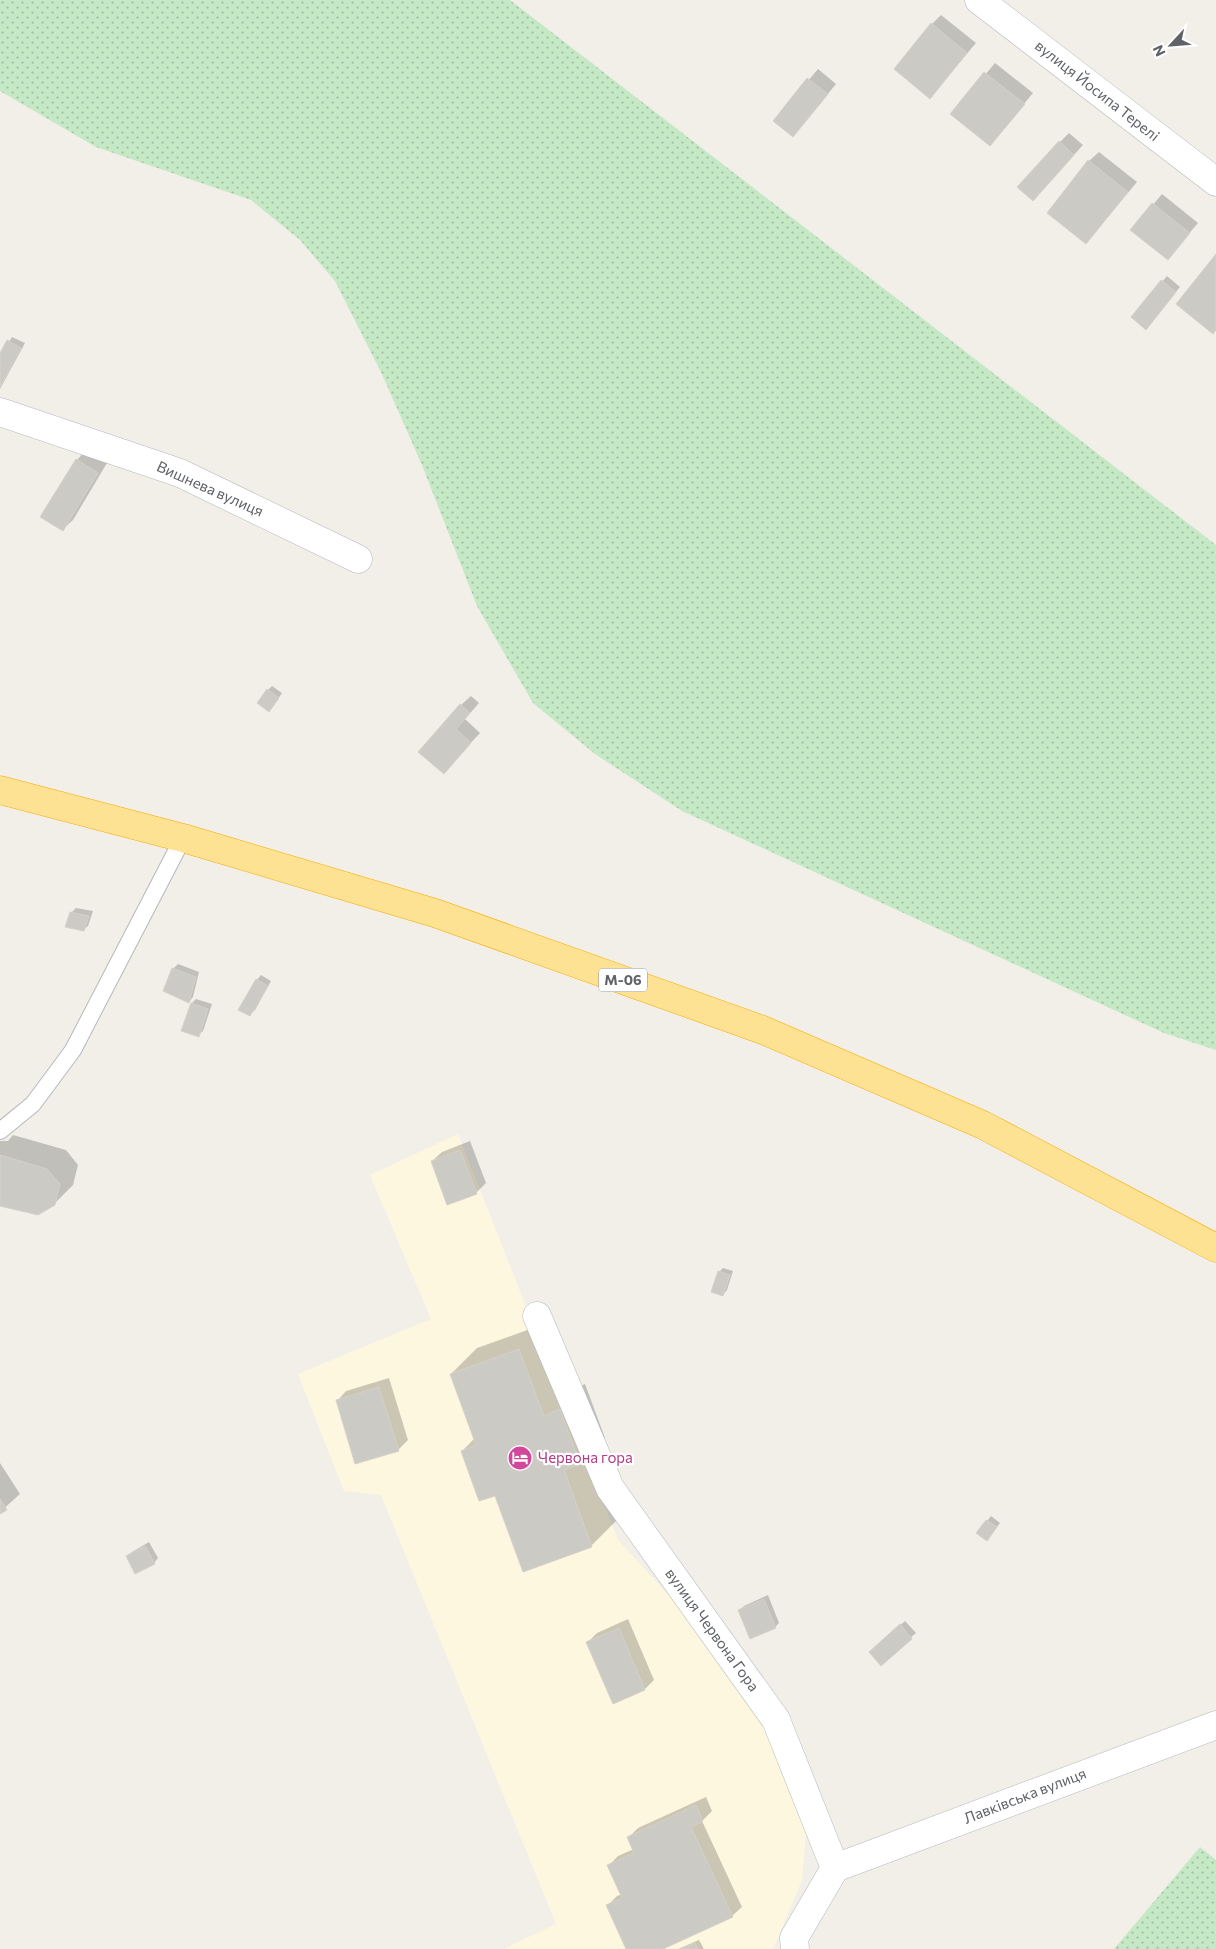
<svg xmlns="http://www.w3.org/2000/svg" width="1216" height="1949" viewBox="0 0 1216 1949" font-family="Commissioner,sans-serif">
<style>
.commercial{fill:#fef7e0}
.green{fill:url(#green-dots)}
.shadow{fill:#0003}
.building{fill:#cccac5;stroke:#d6d1c6}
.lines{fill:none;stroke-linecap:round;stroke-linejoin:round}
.lane-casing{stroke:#b5b8bc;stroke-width:18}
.street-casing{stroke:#b5b8bc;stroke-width:29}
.highway-casing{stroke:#f9ab00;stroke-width:29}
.lane{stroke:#fff;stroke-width:16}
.street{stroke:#fff;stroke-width:28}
.highway{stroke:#fde293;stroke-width:28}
.labels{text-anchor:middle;stroke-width:4.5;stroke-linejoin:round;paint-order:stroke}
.shield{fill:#fff;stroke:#8f9295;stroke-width:1}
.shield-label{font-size:14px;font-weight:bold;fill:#5f6368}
.street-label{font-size:15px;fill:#5f6368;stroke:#fff}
.hotel-label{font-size:15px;fill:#b23c85;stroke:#fff;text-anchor:start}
</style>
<defs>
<pattern id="green-dots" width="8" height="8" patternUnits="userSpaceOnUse" patternTransform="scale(1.25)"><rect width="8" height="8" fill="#c5e8c5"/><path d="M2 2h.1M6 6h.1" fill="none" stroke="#a3c0a4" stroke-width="1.8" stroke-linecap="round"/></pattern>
</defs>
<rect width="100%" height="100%" fill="#f1efe8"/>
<polygon class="commercial" points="458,1134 618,1540 695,1624 766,1727 806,1832 802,1880 773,1949 504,1949 556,1924 381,1495 344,1491 298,1374 431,1319 370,1175"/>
<g class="green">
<polygon points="0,0 510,0 1216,545 1216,1050 1164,1033 682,811 595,754 533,703 477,606 422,465 381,372 335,281 300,240 251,200 96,147 0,91"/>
<polygon points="1200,1847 1216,1860 1216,1949 1114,1949"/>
</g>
<g class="shadow">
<polygon points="941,15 976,43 930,97 932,24"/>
<polygon points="995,63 1033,93 990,145 952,114"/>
<polygon points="818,69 836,84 793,136 774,121"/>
<polygon points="1069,133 1083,145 1042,190 1060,142"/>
<polygon points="1099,152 1137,182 1086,243 1089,161"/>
<polygon points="1162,194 1198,223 1168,258 1132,230"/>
<polygon points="1167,276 1180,287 1150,323 1132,317"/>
<polygon points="12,337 25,343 0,389 0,356"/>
<polygon points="86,450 107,463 73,520 63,529 77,460"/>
<polygon points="272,686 282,693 273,706 268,690"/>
<polygon points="471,696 479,703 465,719 480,733 444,772 461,705"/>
<polygon points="76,908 93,911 88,926 83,930 71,913"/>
<polygon points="178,964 199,972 193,997 189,1002 173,969"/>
<polygon points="261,975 271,981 255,1010 250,1014 240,1009 257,980"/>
<polygon points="196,999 212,1004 203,1031 198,1035 183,1030 192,1003"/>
<polygon points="13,1135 66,1150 78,1165 73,1185 54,1204 0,1204 0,1141 8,1141"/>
<polygon points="470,1141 486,1183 476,1193 432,1161 442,1152"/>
<polygon points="723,1268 733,1271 727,1290 723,1295 719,1272"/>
<polygon points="544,1324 569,1391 585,1384 605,1438 592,1451 617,1520 591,1546 496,1494 462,1451 475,1438 451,1374 477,1348"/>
<polygon points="389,1378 408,1440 398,1450 337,1401 346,1391"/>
<polygon points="0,1463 20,1494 0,1512"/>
<polygon points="991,1516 1000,1523 991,1535 978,1533"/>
<polygon points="149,1542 158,1558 154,1563 127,1556 132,1552"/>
<polygon points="768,1595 779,1623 775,1627 740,1610 744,1606"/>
<polygon points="628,1619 654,1680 645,1689 588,1642 597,1633"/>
<polygon points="905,1621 916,1633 881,1664 875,1647"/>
<polygon points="706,1797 712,1811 702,1821 742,1907 732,1916 660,1949 627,1949 607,1906 617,1896 622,1894 609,1865 618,1856 634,1849 629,1837 638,1828"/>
<polygon points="699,1940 704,1949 678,1949"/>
</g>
<g class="building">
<polygon points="931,23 967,53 930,99 894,69"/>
<polygon points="984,72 1025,104 990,146 950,114"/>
<polygon points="807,78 828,94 793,137 773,121"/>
<polygon points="1059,141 1074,155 1033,201 1017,187"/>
<polygon points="1088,160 1128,192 1086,244 1047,213"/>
<polygon points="1152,203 1190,233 1168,260 1130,230"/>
<polygon points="1216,254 1216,330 1213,334 1176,304"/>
<polygon points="1161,280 1176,292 1146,330 1131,317"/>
<polygon points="7,340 21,348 0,387 0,353"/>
<polygon points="76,459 98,473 63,531 40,517"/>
<polygon points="267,689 279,698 269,712 257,703"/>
<polygon points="460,704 470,713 456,729 471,743 444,774 418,752"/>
<polygon points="70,912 89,916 84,931 65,927"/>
<polygon points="172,968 196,977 189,1003 163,991"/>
<polygon points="256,979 268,986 250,1016 238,1010"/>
<polygon points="191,1003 208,1009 199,1037 181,1031"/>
<polygon points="460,1150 477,1194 447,1205 431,1161"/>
<polygon points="0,1155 47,1169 60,1184 55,1205 38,1215 0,1206"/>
<polygon points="718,1271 730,1275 723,1296 711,1292"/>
<polygon points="519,1349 544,1416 560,1409 580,1464 564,1470 592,1547 523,1572 495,1496 479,1501 461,1451 476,1445 450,1374"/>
<polygon points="379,1387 399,1451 355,1464 336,1400"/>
<polygon points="0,1499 7,1510 0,1514"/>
<polygon points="986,1520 997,1527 987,1541 976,1533"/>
<polygon points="145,1546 155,1564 135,1574 126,1556"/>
<polygon points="764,1599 776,1628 750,1639 738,1610"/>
<polygon points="900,1624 912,1639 881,1666 869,1652"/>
<polygon points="619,1628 645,1690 613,1704 586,1642"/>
<polygon points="696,1805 703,1821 691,1827 733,1917 663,1949 626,1949 606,1905 622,1898 607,1865 634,1853 627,1837"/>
<polygon points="695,1943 698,1949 681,1949"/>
</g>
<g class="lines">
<defs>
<polyline id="lane" points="0,1131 33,1104 73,1050 183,838"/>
<g id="street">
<polyline points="979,0 1216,182"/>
<polyline points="0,412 180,473 358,559"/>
<polyline points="537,1316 610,1488 776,1720 835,1868 794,1938 795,1949"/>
<polyline points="835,1868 1216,1725"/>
</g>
<polyline id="highway" points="0,790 183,838 435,913 763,1030 983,1125 1216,1248"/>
</defs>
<use href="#lane" class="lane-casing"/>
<use href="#street" class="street-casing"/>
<use href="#highway" class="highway-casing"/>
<use href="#lane" class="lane"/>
<use href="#street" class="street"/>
<use href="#highway" class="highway"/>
</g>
<defs>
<symbol id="hotel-disc" viewBox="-11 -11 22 22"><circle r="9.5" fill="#d1479c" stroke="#fff"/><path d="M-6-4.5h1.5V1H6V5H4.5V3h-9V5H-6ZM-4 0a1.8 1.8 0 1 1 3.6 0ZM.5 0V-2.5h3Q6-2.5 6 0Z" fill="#fff"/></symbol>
</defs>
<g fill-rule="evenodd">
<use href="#hotel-disc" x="506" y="1444" width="28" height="28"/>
</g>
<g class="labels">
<rect class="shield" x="599" y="968.5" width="48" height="23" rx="4"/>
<g class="shield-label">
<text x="623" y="985">М-06</text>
</g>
<g class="street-label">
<text transform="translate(1097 91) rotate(38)" y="5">вулиця Йосипа Терелі</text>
<text transform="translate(210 489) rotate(24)" y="5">Вишнева вулиця</text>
<text transform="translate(712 1630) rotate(54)" y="5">вулиця Червона Гора</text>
<text transform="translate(1025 1796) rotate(-21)" y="5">Лавківська вулиця</text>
</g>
<g class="hotel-label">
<text x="538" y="1463">Червона гора</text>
</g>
</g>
<g transform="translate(1171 45) rotate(244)" stroke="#ffffff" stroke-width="4" paint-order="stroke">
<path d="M0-4L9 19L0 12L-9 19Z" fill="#5f6368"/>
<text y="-8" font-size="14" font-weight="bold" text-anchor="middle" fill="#5f6368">N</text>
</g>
</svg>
